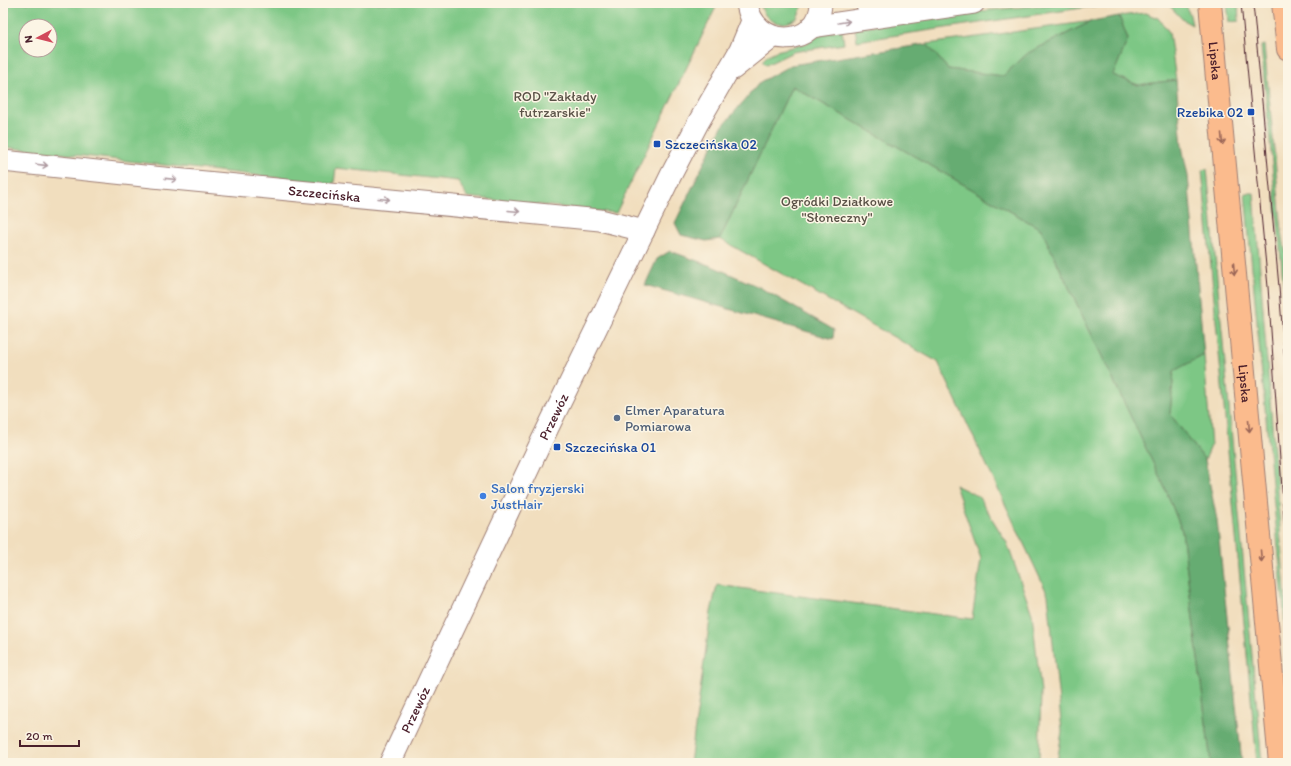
<svg xmlns="http://www.w3.org/2000/svg" width="1291" height="766" viewBox="0 0 1291 766" font-family="Itim,sans-serif">
<style>
.green{fill:#7dc785;stroke:#647358;fill-rule:evenodd}
.forest{fill:#66ac72;stroke:#58664e}
.lines{fill:none;stroke-linecap:round;stroke-linejoin:round}
.street-casing{stroke:#9e7e74;stroke-width:23}
.primary-casing{stroke:#9e7e74;stroke-width:24}
.street{stroke:#fff;stroke-width:21}
.primary{stroke:#fbbb8d;stroke-width:22}
.tram{stroke:#4a1f2b;stroke-width:1}
.oneway{stroke:#ae9aa0}
.oneway2{stroke:#9a6557}
.transit-dot{fill:#1a4fb4;stroke:#fcf5e5;stroke-width:1.5}
.service-dot{fill:#5c6f8a;stroke:#fcf5e5;stroke-width:1.5}
.shop-dot{fill:#3f7fe0;stroke:#fcf5e5;stroke-width:1.5}
.labels{text-anchor:middle;stroke-width:3;stroke-linejoin:round;paint-order:stroke}
.street-label{font-size:14px;fill:#4a1f2b;stroke:#fcf5e5}
.park-label{font-size:14px;fill:#595146;stroke:#fcf5e5}
.transit-label{font-size:14px;fill:#164399;stroke:#fcf5e5;text-anchor:start}
.service-label{font-size:14px;fill:#4e5e75;stroke:#fcf5e5;text-anchor:start}
.shop-label{font-size:14px;fill:#366cbe;stroke:#fcf5e5;text-anchor:start}
</style>
<rect width="100%" height="100%" fill="#fcf5e5"/>
<filter id="ink" filterUnits="userSpaceOnUse"><feTurbulence type="fractalNoise" baseFrequency=".025" numOctaves="2"/><feDisplacementMap in="SourceGraphic" scale="8" xChannelSelector="R" yChannelSelector="G"/><feConvolveMatrix kernelMatrix="1 2 1 2 8 2 1 2 1" color-interpolation-filters="sRGB"/></filter>
<filter id="wash" filterUnits="userSpaceOnUse"><feTurbulence type="fractalNoise" baseFrequency=".012" numOctaves="4" result="noise"/><feDisplacementMap in="SourceGraphic" scale="16" xChannelSelector="R" yChannelSelector="G"/><feGaussianBlur stdDeviation="0.9" result="paint"/><feColorMatrix in="noise" values="0 0 0 0 0 0 0 0 0 0 0 0 0 0 0 0 0 1.4 0 .05"/><feComposite in="paint" operator="in"/></filter>
<g filter="url(#wash)">
<rect width="100%" height="100%" fill="#f1debe"/>
<g class="green">
<path d="M 3,3 L 718,3 L 616,213 L 467,197 L 458,181 L 336,168 L 334,184 L 3,147 ZM 26,26 L 50,26 L 50,50 L 26,50 Z"/>
<path d="M 760,3 L 803,3 L 803,5 L 797,18 C 781,29 764,22 760,3 Z"/>
<polygon points="1064,3 1116,3 857,41 855,28 960,13"/>
<polygon points="1167,3 1184,3 1190,15 1192,25 1183,20"/>
<polygon points="1227,3 1238,3 1239,21 1229,22"/>
<polygon points="1145,13 1158,18 1169,32 1176,80 1138,85 1113,75 1128,39 1119,16"/>
<polygon points="1092,21 1028,53 1003,76 948,69 927,44"/>
<polygon points="842,29 844,44 793,52 766,65 762,61 768,55 776,51 805,44 818,35"/>
<polygon points="1264,45 1282,232 1288,267 1288,333 1261,46"/>
<polygon points="792,86 1041,229 1165,488 1182,531 1211,763 1057,763 1062,731 1048,595 938,362 720,239"/>
<polygon points="1207,169 1262,763 1257,763 1202,170"/>
<polygon points="1245,193 1254,193 1288,630 1288,655"/>
<polygon points="1204,355 1211,446 1205,460 1170,414 1174,370"/>
<polygon points="955,485 978,496 1007,543 1032,614 1041,692 1039,763 690,763 711,612 717,585 972,619 981,559"/>
</g>
<g class="forest">
<polygon points="1119,16 1128,39 1113,75 1138,85 1176,80 1182,146 1188,176 1204,355 1174,371 1170,414 1205,460 1217,520 1242,763 1211,763 1182,531 1165,488 1041,229 792,86 720,239 706,241 681,235 675,223 721,128 760,82 791,65 927,44 948,69 1003,76 1028,53 1092,21"/>
<polygon points="670,251 714,267 759,287 834,330 833,339 645,285 657,259"/>
</g>
</g>
<g filter="url(#ink)">
<g class="lines">
<defs>
<g id="street">
<path d="M 747,3 C 753,50 820,49 821,3"/>
<polyline points="866,3 875,3"/>
<polyline points="811,27 974,3"/>
<polyline points="733,69 773,37"/>
<path id="s1" d="M 3,161 L 153,177 L 600,220 L 644,231"/>
<path id="s2" d="M 390,763 L 542,440 L 671,175 L 698,123 L 740,50 L 752,21"/>
</g>
<g id="primary">
<path id="s3" d="M 1210,3 L 1280,763"/>
<polyline points="1283,3 1288,49"/>
</g>
</defs>
<use href="#street" class="street-casing"/>
<use href="#primary" class="primary-casing"/>
<use href="#street" class="street"/>
<use href="#primary" class="primary"/>
<g class="tram">
<polyline points="1241,3 1268,287 1288,575"/>
<polyline points="1253,3 1279,287 1288,401"/>
</g>
</g>
<defs><path id="oneway-shaft" d="M-6 0H5M1.5-3L5.5 0L1.5 3" fill="none" stroke-width="1.6" stroke-linecap="round" stroke-linejoin="round"/></defs>
<g class="oneway">
<use href="#oneway-shaft" transform="translate(844 22) rotate(-9)"/>
<use href="#oneway-shaft" transform="translate(42 165) rotate(7)"/>
<use href="#oneway-shaft" transform="translate(171 179) rotate(6)"/>
<use href="#oneway-shaft" transform="translate(384 199) rotate(5)"/>
<use href="#oneway-shaft" transform="translate(514 211) rotate(5)"/>
</g>
<g class="oneway2">
<use href="#oneway-shaft" transform="translate(1222 139) rotate(85)"/>
<use href="#oneway-shaft" transform="translate(1234 269) rotate(85)"/>
<use href="#oneway-shaft" transform="translate(1249 426) rotate(85)"/>
<use href="#oneway-shaft" transform="translate(1261 556) rotate(85)"/>
</g>
</g>
<g class="transit-dot">
<rect x="1247" y="108" width="8" height="8" rx="2"/>
<rect x="653" y="140" width="8" height="8" rx="2"/>
<rect x="553" y="443" width="8" height="8" rx="2"/>
</g>
<circle class="service-dot" cx="617" cy="418" r="4"/>
<circle class="shop-dot" cx="483" cy="496" r="4"/>
<g class="labels">
<g class="street-label">
<text dy="5" stroke="none"><textPath href="#s3" startOffset="58">Lipska</textPath></text>
<text dy="5" stroke="none"><textPath href="#s1" startOffset="323">Szczecińska</textPath></text>
<text dy="5" stroke="none"><textPath href="#s3" startOffset="382">Lipska</textPath></text>
<text dy="5" stroke="none"><textPath href="#s2" startOffset="383">Przewóz</textPath></text>
<text dy="5" stroke="none"><textPath href="#s2" startOffset="59">Przewóz</textPath></text>
</g>
<g class="park-label">
<text x="555" y="101">ROD "Zakłady<tspan x="555" dy="16">futrzarskie"</tspan></text>
<text x="837" y="206">Ogródki Działkowe<tspan x="837" dy="16">"Słoneczny"</tspan></text>
</g>
<g class="transit-label">
<text x="1243" y="117" text-anchor="end">Rzebika 02</text>
<text x="665" y="149">Szczecińska 02</text>
<text x="565" y="452">Szczecińska 01</text>
</g>
<g class="service-label">
<text x="625" y="415">Elmer Aparatura<tspan x="625" dy="16">Pomiarowa</tspan></text>
</g>
<g class="shop-label">
<text x="491" y="493">Salon fryzjerski<tspan x="491" dy="16">JustHair</tspan></text>
</g>
</g>
<rect width="1291" height="766" fill="none" stroke="#fcf5e5" stroke-width="16"/>
<g transform="translate(38 38) rotate(263)"><circle r="19" fill="#fcf5e5" stroke="#b59f9b"/>
<path d="M0-3L7 15L0 10L-7 15Z" fill="#d1495b"/>
<text y="-6" font-size="11" font-weight="bold" text-anchor="middle" fill="#4a1f2b">N</text>
</g>
<path d="M20 740v6h59v-6" fill="none" stroke="#4a1f2b" stroke-width="2"/>
<text x="26" y="740" font-size="12" fill="#4a1f2b" stroke="#fcf5e5" stroke-width="3" paint-order="stroke">20 m</text>
</svg>
